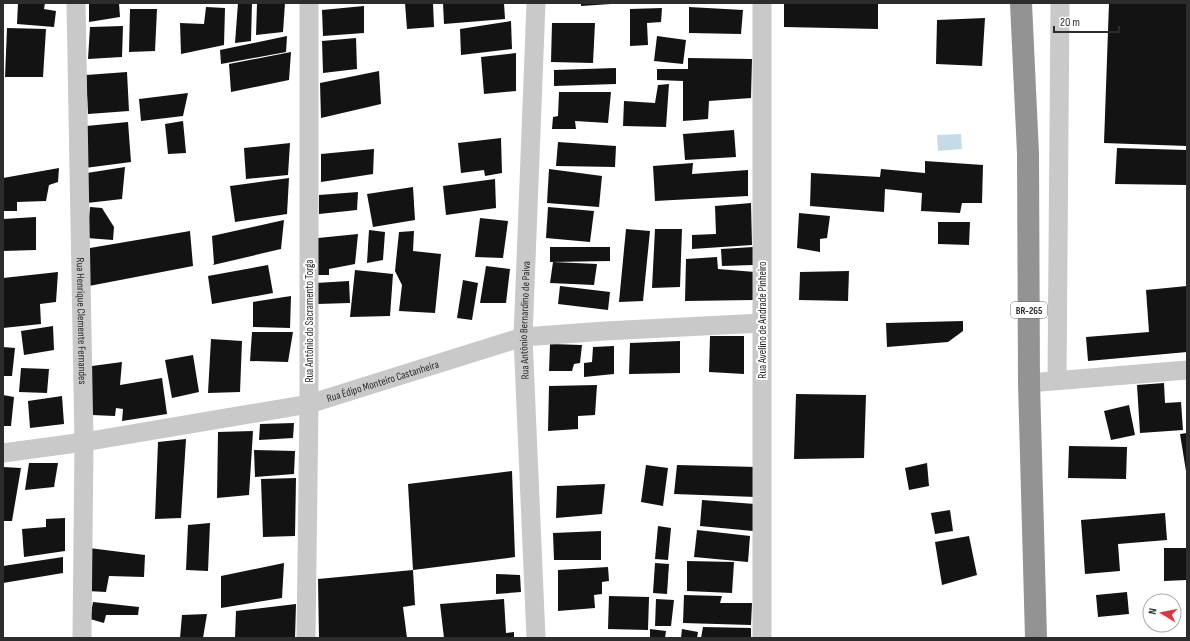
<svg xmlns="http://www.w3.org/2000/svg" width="1190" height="641" viewBox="0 0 1190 641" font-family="'Sofia Sans Condensed',sans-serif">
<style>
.water{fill:#c6dbe9}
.building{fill:#131313}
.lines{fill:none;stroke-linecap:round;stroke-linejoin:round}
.street{stroke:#c9c9c9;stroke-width:19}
.highway{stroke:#939393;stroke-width:22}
.labels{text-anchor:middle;stroke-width:4;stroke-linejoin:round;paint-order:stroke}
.shield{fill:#fff;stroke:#6b6b6b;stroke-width:1}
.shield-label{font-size:10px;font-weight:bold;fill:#2c2c2c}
.street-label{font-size:11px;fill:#2c2c2c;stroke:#fff}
</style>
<rect width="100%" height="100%" fill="#fff"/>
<polygon class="water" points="961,134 962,149 938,151 937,135"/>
<g class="building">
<polygon points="18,3 45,3 44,9 56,11 54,27 17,24"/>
<polygon points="89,3 119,3 120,17 89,22"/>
<polygon points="238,3 252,3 251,41 235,43"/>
<polygon points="257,3 285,3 283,32 256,35"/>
<polygon points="405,3 433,3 434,27 407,29"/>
<polygon points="443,3 504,3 505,19 444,24"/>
<polygon points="581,3 611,3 611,4 581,6"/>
<polygon points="784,3 878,3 878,29 784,27"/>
<polygon points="1109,3 1187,3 1187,146 1104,143"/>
<polygon points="364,6 364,33 323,36 322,10"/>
<polygon points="206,7 225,8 224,45 181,54 180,23 204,24"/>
<polygon points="689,7 743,10 741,34 689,33"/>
<polygon points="662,8 661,22 647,23 648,45 630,46 630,9"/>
<polygon points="130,9 157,9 155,51 129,52"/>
<polygon points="985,18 982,66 936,64 937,20"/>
<polygon points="511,21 512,49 461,55 460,29"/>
<polygon points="552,23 595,23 593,63 551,62"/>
<polygon points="123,26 122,57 88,59 90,27"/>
<polygon points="7,28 46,29 43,77 5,77"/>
<polygon points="287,36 286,52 221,64 220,50"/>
<polygon points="657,36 686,40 683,64 654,61"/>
<polygon points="356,38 357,69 323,73 322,41"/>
<polygon points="291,52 289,80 231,92 229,64"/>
<polygon points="516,53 516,91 484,94 481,57"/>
<polygon points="688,58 752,59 751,98 709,101 708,119 683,121 683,81 657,80 657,69 688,69"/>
<polygon points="616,68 616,84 554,86 554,70"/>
<polygon points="379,71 381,104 321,118 320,83"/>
<polygon points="127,72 129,111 88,114 86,75"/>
<polygon points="669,84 666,127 623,126 624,101 655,103 658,85"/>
<polygon points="559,92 611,92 608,123 575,121 576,129 552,129 553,117 558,116"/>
<polygon points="188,93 183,116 141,121 139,99"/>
<polygon points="183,121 186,153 168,154 165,124"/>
<polygon points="128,122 131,162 85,168 86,126"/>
<polygon points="734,130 736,157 685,160 683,134"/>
<polygon points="501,138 502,173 485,176 484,170 461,173 458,143"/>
<polygon points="558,142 616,146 615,167 556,166"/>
<polygon points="290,143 288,175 246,179 244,148"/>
<polygon points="1117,148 1187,150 1187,185 1115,184"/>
<polygon points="374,149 373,174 321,182 321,154"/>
<polygon points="925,161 983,165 982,203 962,203 960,213 921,211 922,193 885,189 884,212 810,206 811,173 880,177 881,169 925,173"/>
<polygon points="693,163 692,174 748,170 748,196 655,201 653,166"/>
<polygon points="125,167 122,199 87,203 87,173"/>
<polygon points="59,168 58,182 49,185 46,201 17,202 17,211 3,211 3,178"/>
<polygon points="549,169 602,176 599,207 547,203"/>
<polygon points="289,178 287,214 235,222 230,186"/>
<polygon points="495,179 496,208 446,215 443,186"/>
<polygon points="413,187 415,220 373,227 367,194"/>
<polygon points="358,192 357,210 319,214 319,195"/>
<polygon points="751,203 752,245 692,249 692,235 716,234 715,206"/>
<polygon points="90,207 102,208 114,227 113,240 87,238"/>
<polygon points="548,207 594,211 590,242 546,238"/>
<polygon points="799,213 830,216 827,238 820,239 820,252 797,248"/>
<polygon points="36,217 36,250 3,251 3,219"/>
<polygon points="480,218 508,221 503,258 475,257"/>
<polygon points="284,220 281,249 213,265 214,263 212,236"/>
<polygon points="938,222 970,222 969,245 938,244"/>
<polygon points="626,229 650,231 643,301 619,302"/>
<polygon points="655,229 682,229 680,287 652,288"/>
<polygon points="369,230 385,232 383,260 367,263"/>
<polygon points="190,231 193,266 89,286 90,248"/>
<polygon points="414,231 413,251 441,254 435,313 399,311 402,285 395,271 399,232"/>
<polygon points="358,234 355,264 329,269 329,275 317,275 318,238"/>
<polygon points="550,247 610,247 610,261 550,262"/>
<polygon points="753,247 753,265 722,266 721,249"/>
<polygon points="717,257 718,269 755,272 753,300 685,301 686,259"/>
<polygon points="553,262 597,264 594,285 550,283"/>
<polygon points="268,265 273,293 212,304 208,276"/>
<polygon points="486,266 510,269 506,303 480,303"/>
<polygon points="355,270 393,274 390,316 350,317"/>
<polygon points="849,271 848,301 799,300 800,272"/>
<polygon points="58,272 56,302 40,304 41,324 3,328 3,278"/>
<polygon points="463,280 478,283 472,320 457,318"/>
<polygon points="349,281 350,303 317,304 316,283"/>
<polygon points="560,286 610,292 608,310 558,304"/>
<polygon points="1187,286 1187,352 1088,361 1086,337 1149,332 1146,290"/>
<polygon points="291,296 290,328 253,327 253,302"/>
<polygon points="963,321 963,331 948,342 887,347 886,323"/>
<polygon points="53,326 54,350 24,355 21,331"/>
<polygon points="252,332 293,332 288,362 250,361"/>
<polygon points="710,336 744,336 744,374 709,372"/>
<polygon points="211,339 242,341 240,392 208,393"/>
<polygon points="680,341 680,373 629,374 630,343"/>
<polygon points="550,344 582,345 580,363 574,364 572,371 549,371"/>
<polygon points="614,346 614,374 584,377 584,363 592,362 593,347"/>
<polygon points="3,347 15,348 12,376 3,376"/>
<polygon points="193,355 199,392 172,398 165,360"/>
<polygon points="122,362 120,385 162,378 167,414 122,421 123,409 116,408 115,416 92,415 92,366"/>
<polygon points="21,368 49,369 47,393 19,392"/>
<polygon points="1164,383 1165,403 1181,402 1183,430 1140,433 1137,385"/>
<polygon points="597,385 595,415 578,416 578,429 548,431 549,386"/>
<polygon points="796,394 866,395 864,458 794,459"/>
<polygon points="3,395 14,397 11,426 3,426"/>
<polygon points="62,396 64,424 30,428 28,401"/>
<polygon points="1129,405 1135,435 1111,440 1104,411"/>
<polygon points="294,423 293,438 259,440 260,424"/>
<polygon points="253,431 249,495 217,498 218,432"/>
<polygon points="1187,433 1187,471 1186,471 1180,434"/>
<polygon points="186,439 181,518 155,519 158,442"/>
<polygon points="1069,446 1127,447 1126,479 1068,478"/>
<polygon points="254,450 295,451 294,474 255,477"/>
<polygon points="29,463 58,463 54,487 25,490"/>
<polygon points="927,463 929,486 909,490 905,468"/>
<polygon points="646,465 668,468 663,506 641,502"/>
<polygon points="677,465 757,467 756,497 674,494"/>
<polygon points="3,467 21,468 12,521 3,521"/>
<polygon points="512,471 515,557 413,570 408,484"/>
<polygon points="296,478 295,536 263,537 261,479"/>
<polygon points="605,484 602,514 556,518 557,486"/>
<polygon points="702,500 755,504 753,531 700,526"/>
<polygon points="950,510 953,531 935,534 931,513"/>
<polygon points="1165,513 1167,540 1118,544 1120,571 1085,574 1081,520"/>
<polygon points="65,518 65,551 24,557 22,529 46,527 46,519"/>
<polygon points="210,523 208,571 186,570 188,525"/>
<polygon points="658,526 671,528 668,560 655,559"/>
<polygon points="697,530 750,536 748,562 694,557"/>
<polygon points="601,531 601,560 554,560 553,533"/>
<polygon points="969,536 977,575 942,585 935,542"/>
<polygon points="89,548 145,555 144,577 109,576 106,592 87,591"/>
<polygon points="1164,548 1187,548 1187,580 1164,581"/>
<polygon points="63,557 63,573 3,583 3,566"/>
<polygon points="687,561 734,562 732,593 687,591"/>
<polygon points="284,563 282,598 221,608 221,576"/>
<polygon points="655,563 669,564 667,594 653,593"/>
<polygon points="608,567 609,581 602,582 602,594 594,595 595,608 558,611 558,570"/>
<polygon points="413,570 415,605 403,607 407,638 319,638 318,579"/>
<polygon points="496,574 520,575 521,592 496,594"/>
<polygon points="1127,592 1129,614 1098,617 1096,595"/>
<polygon points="684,595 722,596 720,603 752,603 751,625 683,623"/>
<polygon points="609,596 649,597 648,630 608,629"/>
<polygon points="504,599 506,633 514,632 514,638 444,638 440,604"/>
<polygon points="656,599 674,600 671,626 655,626"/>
<polygon points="93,602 139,607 138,615 106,615 104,623 90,619"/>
<polygon points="296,604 295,638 235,638 236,611"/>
<polygon points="207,614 203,638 180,638 182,615"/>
<polygon points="703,627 751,628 751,638 701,638"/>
<polygon points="650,629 666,631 665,638 650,638"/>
<polygon points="682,629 698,632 697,638 681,638"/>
</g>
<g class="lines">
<g class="street">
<path id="s1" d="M 76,3 L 84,442 L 82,638"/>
<polyline points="762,3 762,638"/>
<polyline points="1057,380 1060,3"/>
<polyline points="1029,383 1187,370"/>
<path id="s2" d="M 3,453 L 84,442 L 309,404 L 523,337 L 605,331 L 762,323"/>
<polyline points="306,638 309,404 309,3"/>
<path id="s3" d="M 536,638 L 523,337 L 536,3"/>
</g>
<polyline class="highway" points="1021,3 1028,154 1029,383 1036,638"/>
</g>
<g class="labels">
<rect class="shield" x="1011" y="302" width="36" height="16" rx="3"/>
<g class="shield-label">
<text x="1029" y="314">BR-265</text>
</g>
<g class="street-label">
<text dy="4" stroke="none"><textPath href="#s1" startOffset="318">Rua Henrique Clemente Fernandes</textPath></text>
<text transform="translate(762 320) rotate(-90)" y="4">Rua Avelino de Andrade Pinheiro</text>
<text transform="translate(309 321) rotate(-90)" y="4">Rua Antônio do Sacramento Torga</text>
<text dy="4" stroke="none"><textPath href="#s3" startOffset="318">Rua Antônio Bernardino de Paiva</textPath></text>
<text dy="4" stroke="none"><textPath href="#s2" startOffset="387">Rua Édipo Monteiro Castanheira</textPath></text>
</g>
</g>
<rect width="1190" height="641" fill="none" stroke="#2c2c2c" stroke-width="8"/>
<g transform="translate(1162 613) rotate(280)"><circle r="19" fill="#ffffff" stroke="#ababab"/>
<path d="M0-3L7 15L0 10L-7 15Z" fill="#dd343f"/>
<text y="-6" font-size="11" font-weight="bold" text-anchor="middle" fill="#2c2c2c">N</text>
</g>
<path d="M1054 26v6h65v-6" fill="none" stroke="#2c2c2c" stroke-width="2"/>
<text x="1060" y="26" font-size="12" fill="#2c2c2c" stroke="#ffffff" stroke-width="3" paint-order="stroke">20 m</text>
</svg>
